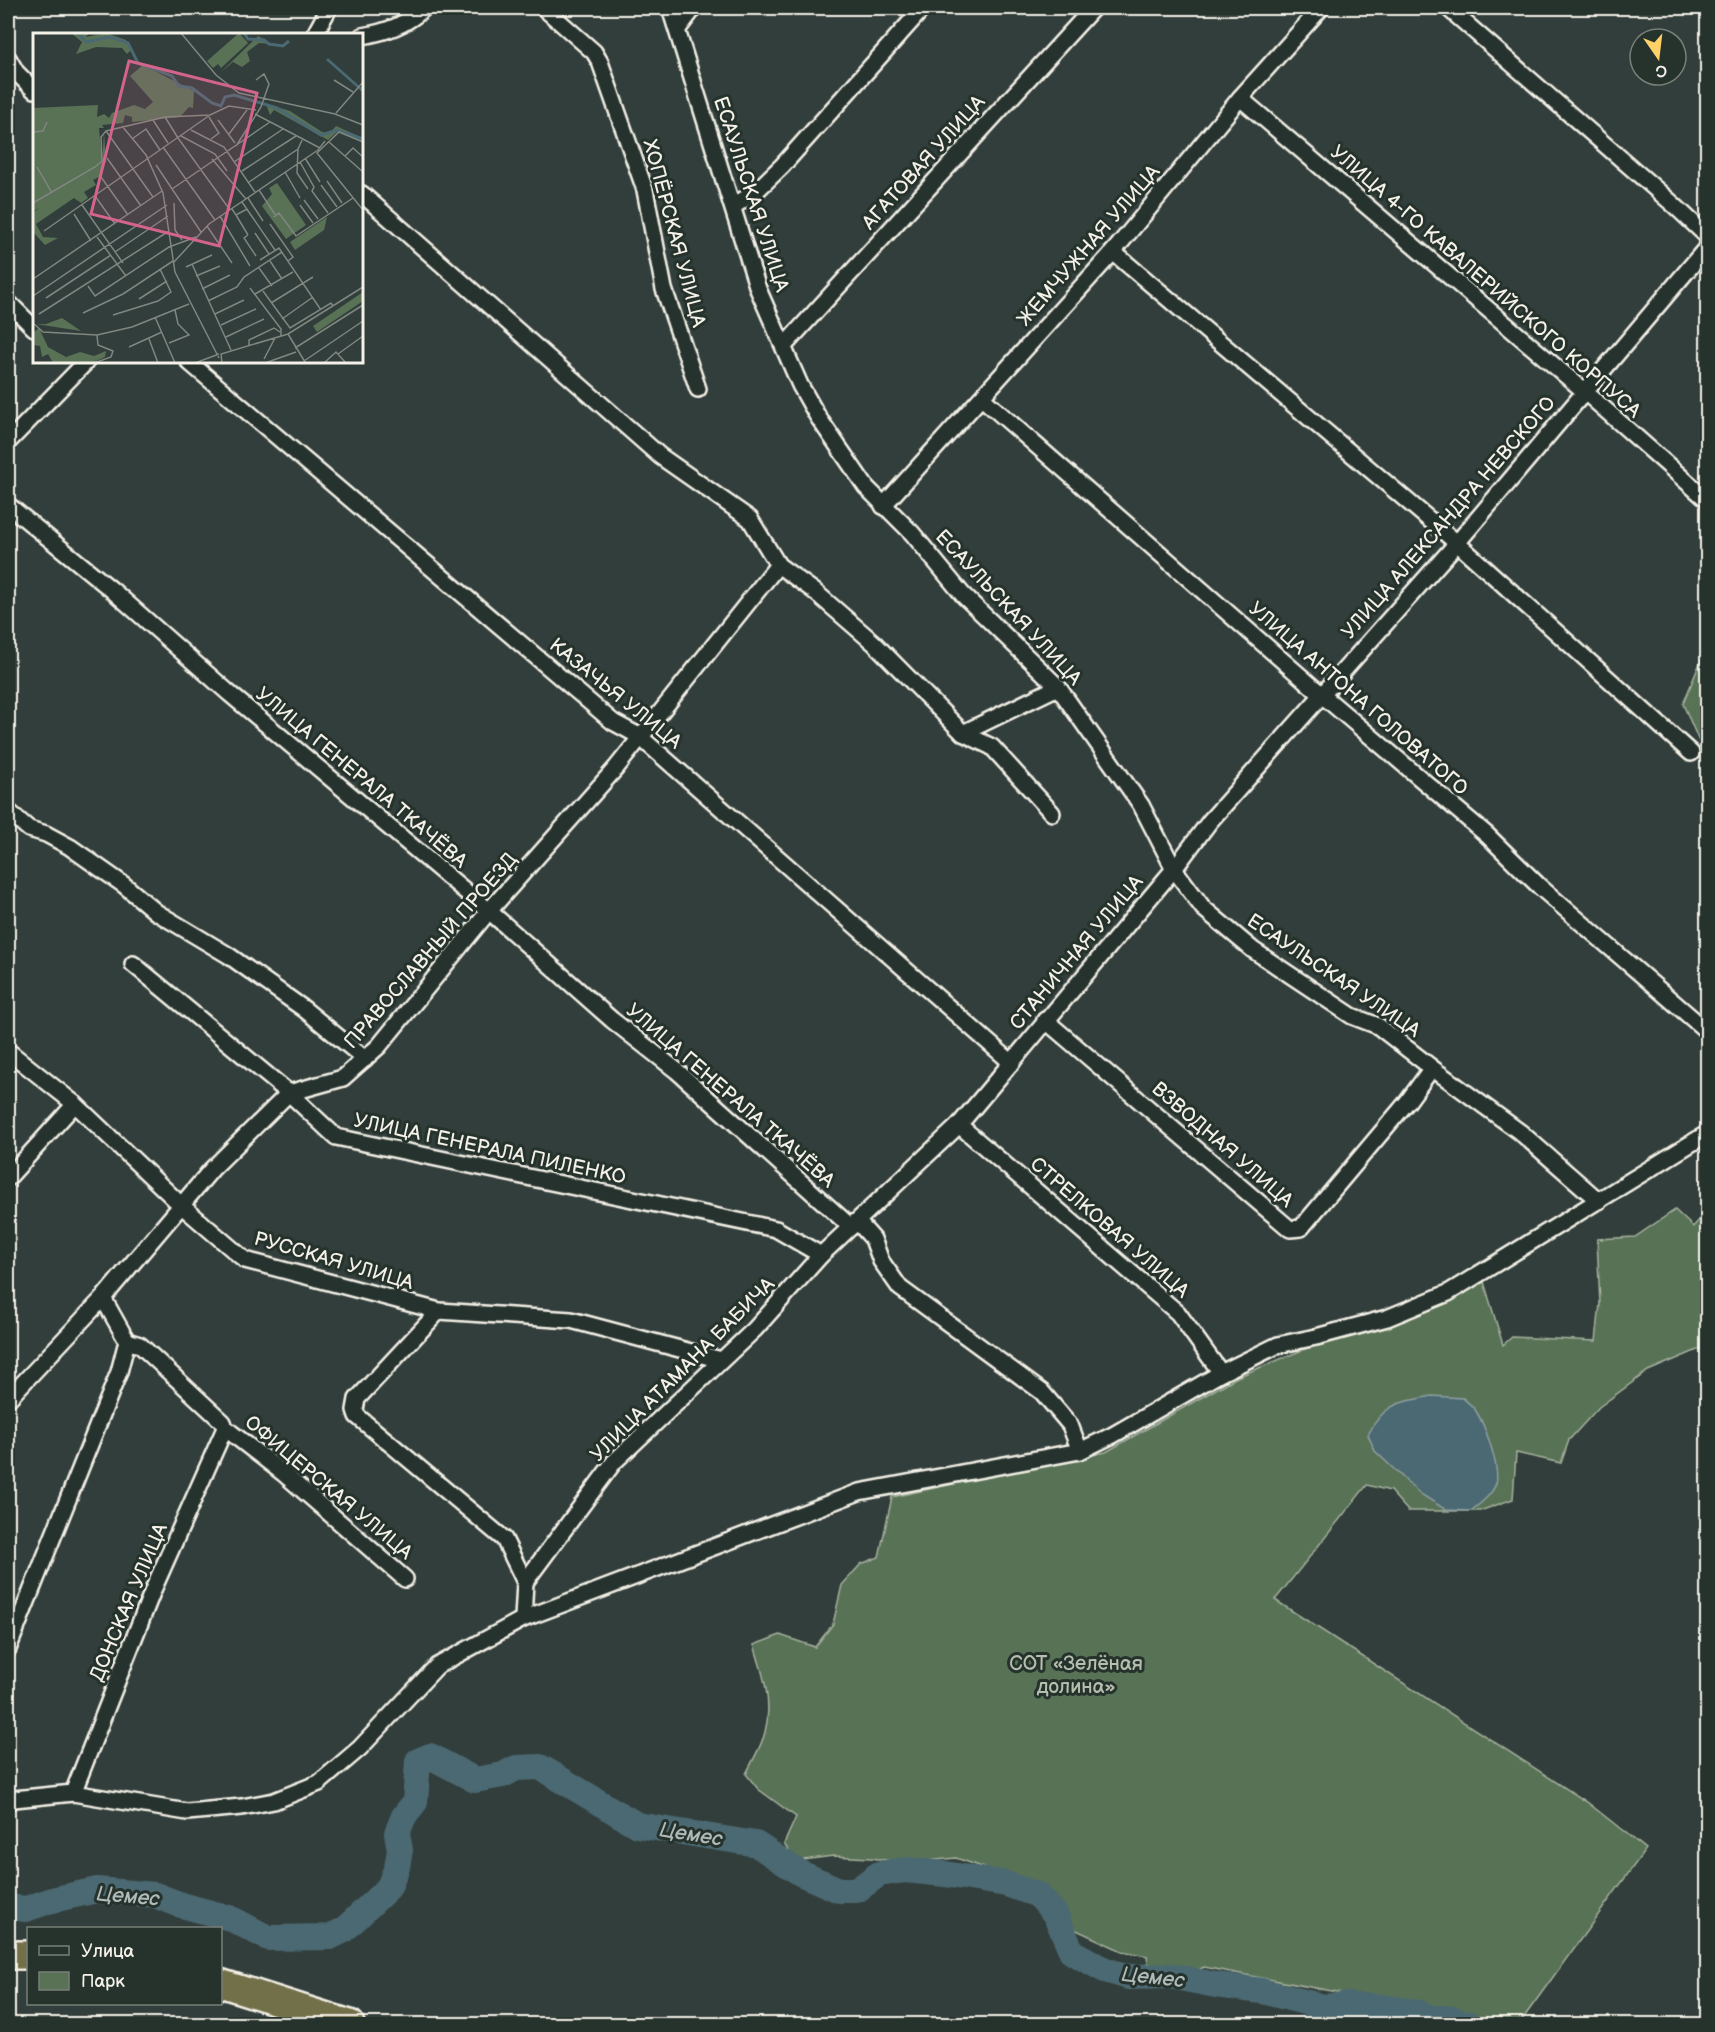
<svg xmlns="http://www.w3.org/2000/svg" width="1715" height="2032" viewBox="0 0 1715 2032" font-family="'Balsamiq Sans',sans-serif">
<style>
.green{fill:#597256;stroke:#a6b29f;stroke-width:1.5}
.water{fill:#4b6972;stroke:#8f9fa1;stroke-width:1.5}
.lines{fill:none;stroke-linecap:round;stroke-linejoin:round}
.river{stroke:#4b6972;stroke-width:26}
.street-casing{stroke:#f4f1e8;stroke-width:20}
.highway-casing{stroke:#f4f1e8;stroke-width:32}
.street{stroke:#26332d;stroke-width:15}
.highway{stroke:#726f4a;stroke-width:27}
.labels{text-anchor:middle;stroke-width:6;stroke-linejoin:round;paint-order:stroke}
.street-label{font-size:20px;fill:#f4f1e8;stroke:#26332d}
.park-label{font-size:20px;fill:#b6beae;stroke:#26332d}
.water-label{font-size:21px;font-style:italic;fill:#b0bbb9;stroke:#26332d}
.inset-river{fill:none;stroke:#4b6972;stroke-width:3}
.inset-road{fill:none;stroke:#808680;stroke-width:1.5}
.view{fill:#d4648c;fill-opacity:0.15;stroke:#d4648c;stroke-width:3}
.inset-edge{fill:none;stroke:#f4f1e8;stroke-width:3}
</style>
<rect width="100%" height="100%" fill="#323e3b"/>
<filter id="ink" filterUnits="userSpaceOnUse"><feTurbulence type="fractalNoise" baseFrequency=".0167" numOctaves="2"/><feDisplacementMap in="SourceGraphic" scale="12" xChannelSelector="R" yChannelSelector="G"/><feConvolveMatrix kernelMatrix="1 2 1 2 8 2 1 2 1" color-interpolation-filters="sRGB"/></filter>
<g filter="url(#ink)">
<g class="green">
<polygon points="1707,646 1708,646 1707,760 1683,704"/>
<path d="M 1675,1210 L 1693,1227 L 1707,1211 L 1707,1346 L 1648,1371 L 1599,1407 L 1569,1440 L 1561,1463 L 1516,1453 L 1513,1499 L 1480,1511 L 1408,1511 L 1390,1491 L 1367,1485 L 1275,1600 L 1587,1802 L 1646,1849 L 1519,2024 L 1506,2024 L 1204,1967 L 1194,1972 L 1148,1964 L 1147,1956 L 1122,1951 L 1074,1929 L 1040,1887 L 956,1858 L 906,1863 L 871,1858 L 833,1856 L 796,1861 L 784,1844 L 796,1817 L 758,1789 L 746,1774 C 752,1761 762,1746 765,1732 C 773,1702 763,1674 754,1645 L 780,1635 L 815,1647 L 833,1624 L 842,1585 L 861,1564 L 879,1557 L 892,1497 L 1106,1452 L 1237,1377 L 1317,1344 L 1390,1326 L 1484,1282 L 1503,1345 L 1512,1337 L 1596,1341 L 1600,1304 L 1597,1239 L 1635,1237 Z"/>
</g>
<path class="water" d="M 1432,1396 L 1463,1398 C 1467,1402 1473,1406 1476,1411 C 1485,1425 1500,1467 1496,1483 C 1493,1494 1480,1504 1471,1511 L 1446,1510 L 1419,1493 L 1375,1451 L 1368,1435 C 1383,1403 1400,1402 1432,1396 Z"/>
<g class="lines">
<polyline class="river" points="8,1907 26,1909 52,1900 97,1890 155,1895 181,1905 230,1918 268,1938 330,1937 344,1930 389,1887 397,1867 400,1850 397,1833 404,1816 415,1802 418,1761 430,1756 475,1780 503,1775 516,1768 540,1767 637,1825 756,1844 800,1873 839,1890 857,1890 879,1874 905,1870 945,1874 1006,1884 1038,1895 1055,1914 1072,1952 1105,1970 1129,1977 1170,1976 1216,1985 1262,1991 1324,2007 1344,2005 1382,2007 1420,2013 1429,2018 1452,2018 1460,2023 1468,2024"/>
<defs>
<g id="street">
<polyline points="544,8 594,52 600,62 645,190 664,289 698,389"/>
<polyline points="670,8 758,289 800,385 818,417 866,487 912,533 963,595 1058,687 1141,805 1174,869 1203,908 1253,950 1352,1016 1378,1026 1432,1068 1520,1132 1599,1201"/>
<polyline points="1448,8 1674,205 1708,237"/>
<polyline points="678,29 694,8"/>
<polyline points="315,34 329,8"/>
<path d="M 362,36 C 386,32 406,25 424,8"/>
<polyline points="8,58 16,72 34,90"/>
<polyline points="1240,98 1584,391 1704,497"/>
<polyline points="362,194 660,456 750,519 778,565 814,591 874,643 963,733 992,747 1052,813"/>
<polyline points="734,206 755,192 782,166 923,8"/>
<polyline points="1113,252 1457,543 1691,753"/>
<polyline points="8,302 34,328"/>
<polyline points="784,346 1093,8"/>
<polyline points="189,362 613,722 639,736 1012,1063"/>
<polyline points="982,398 1322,695 1487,835 1540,887 1708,1032"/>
<polyline points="8,442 86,362"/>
<polyline points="8,505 112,590 230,694 489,911 612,1020 677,1071 851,1227"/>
<polyline points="883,506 1113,252 1240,98 1321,8"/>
<polyline points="963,733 1058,687"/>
<polyline points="8,811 29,829 46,834 70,847 124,885 156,912 228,955 304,1009 365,1059"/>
<polyline points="133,964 289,1093 336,1137 776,1229 821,1255"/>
<polyline points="1045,1020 1290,1229 1301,1228 1408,1101 1432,1068"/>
<polyline points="8,1051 75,1104 182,1206 245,1260 439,1311 571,1320 721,1360"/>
<polyline points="959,1125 1178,1313 1221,1373"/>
<polyline points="8,1178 75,1104"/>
<polyline points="857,1221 873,1239 881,1261 900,1288 1042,1392 1070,1425 1080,1451"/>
<polyline points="439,1311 357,1399 355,1410 357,1416 504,1539 525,1582"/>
<polyline points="127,1341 140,1345 223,1422 225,1428 283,1473 405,1579"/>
<polyline points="8,1399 103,1298 212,1169 289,1093 343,1078 379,1046 489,911 616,768 778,565"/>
<polyline points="523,1619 525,1582 614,1462 755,1329 821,1255 959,1125 1174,869 1210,821 1457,543 1708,246"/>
<polyline points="8,1649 119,1372 127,1341 103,1298"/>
<polyline points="73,1793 153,1590 225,1428"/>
<polyline points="8,1802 14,1799 73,1793 187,1812 242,1807 274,1801 319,1783 360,1748 437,1666 523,1619 859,1492 1080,1451 1113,1435 1221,1373 1278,1345 1316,1337 1387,1318 1448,1293 1708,1133"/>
</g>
<g id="highway">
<polyline points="8,1955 28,1955"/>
<polyline points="220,1983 350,2024"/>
</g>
</defs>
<use href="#street" class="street-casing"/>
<use href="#highway" class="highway-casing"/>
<use href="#street" class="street"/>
<use href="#highway" class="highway"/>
</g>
</g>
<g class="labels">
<g class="street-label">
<text transform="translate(923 162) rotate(-48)" y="7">АГАТОВАЯ УЛИЦА</text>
<text transform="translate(752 194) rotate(72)" y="7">ЕСАУЛЬСКАЯ УЛИЦА</text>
<text transform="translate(675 233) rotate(75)" y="7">ХОПЁРСКАЯ УЛИЦА</text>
<text transform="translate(1088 245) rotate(-49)" y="7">ЖЕМЧУЖНАЯ УЛИЦА</text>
<text transform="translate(1486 281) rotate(41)" y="7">УЛИЦА 4-ГО КАВАЛЕРИЙСКОГО КОРПУСА</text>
<text transform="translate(1448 517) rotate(-49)" y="7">УЛИЦА АЛЕКСАНДРА НЕВСКОГО</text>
<text transform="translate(1009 607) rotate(47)" y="7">ЕСАУЛЬСКАЯ УЛИЦА</text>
<text transform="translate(616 693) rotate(39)" y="7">КАЗАЧЬЯ УЛИЦА</text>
<text transform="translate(1359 698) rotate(41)" y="7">УЛИЦА АНТОНА ГОЛОВАТОГО</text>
<text transform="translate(362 777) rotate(40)" y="7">УЛИЦА ГЕНЕРАЛА ТКАЧЁВА</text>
<text transform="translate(430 950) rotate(-49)" y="7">ПРАВОСЛАВНЫЙ ПРОЕЗД</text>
<text transform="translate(1076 952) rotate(-50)" y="7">СТАНИЧНАЯ УЛИЦА</text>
<text transform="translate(1334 975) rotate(34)" y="7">ЕСАУЛЬСКАЯ УЛИЦА</text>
<text transform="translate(731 1095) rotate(41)" y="7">УЛИЦА ГЕНЕРАЛА ТКАЧЁВА</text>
<text transform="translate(1223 1144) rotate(41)" y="7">ВЗВОДНАЯ УЛИЦА</text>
<text transform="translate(490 1148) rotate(12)" y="7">УЛИЦА ГЕНЕРАЛА ПИЛЕНКО</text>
<text transform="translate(1110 1227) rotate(41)" y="7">СТРЕЛКОВАЯ УЛИЦА</text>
<text transform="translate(334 1260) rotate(16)" y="7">РУССКАЯ УЛИЦА</text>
<text transform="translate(682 1369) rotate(-45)" y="7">УЛИЦА АТАМАНА БАБИЧА</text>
<text transform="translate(329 1487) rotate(40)" y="7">ОФИЦЕРСКАЯ УЛИЦА</text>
<text transform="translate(128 1602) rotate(-67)" y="7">ДОНСКАЯ УЛИЦА</text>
</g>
<g class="park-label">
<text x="1076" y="1670">СОТ «Зелёная<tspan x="1076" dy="23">долина»</tspan></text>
</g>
<g class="water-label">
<text transform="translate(691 1834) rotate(9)" y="7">Цемес</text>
<text transform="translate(128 1896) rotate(5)" y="7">Цемес</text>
<text transform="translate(1153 1977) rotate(6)" y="7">Цемес</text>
</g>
</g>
<g transform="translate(33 33)">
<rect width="330" height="330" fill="#323e3b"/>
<path d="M 38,0 L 56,0 L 53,4 L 73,0 L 93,7 L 98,17 L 94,21 L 89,15 L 63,14 L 43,21 L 49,9 ZM 206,0 L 215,10 L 188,35 L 185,31 L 180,35 L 174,28 ZM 225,3 L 239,11 L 226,10 L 214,19 L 217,28 L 209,34 L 200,29 L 187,40 ZM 110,32 L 161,58 L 160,75 L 156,74 L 147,84 L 99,89 L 99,84 L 92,82 L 90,90 L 69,92 L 71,95 L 66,95 L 69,129 L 71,100 L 73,128 L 66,144 L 60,147 L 63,152 L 51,159 L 55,165 L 48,170 L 41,165 L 3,191 L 10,204 L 25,205 L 12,212 L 0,199 L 0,179 L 7,175 L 0,178 L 0,75 L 65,72 L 64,84 L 71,81 L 76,85 L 79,80 L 101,72 L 112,76 L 120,69 L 97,43 ZM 233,71 L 257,78 L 289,99 L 297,100 L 303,93 L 330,105 L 330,108 L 305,98 L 295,107 L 241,77 L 237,82 ZM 244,150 L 273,192 L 253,206 L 229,173 L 239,161 L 236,155 ZM 294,184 L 291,197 L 262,217 L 257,209 ZM 330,259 L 330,268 L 284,299 L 280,293 ZM 29,285 L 48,298 L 3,291 L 13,291 ZM 6,295 L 15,314 L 33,324 L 47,319 L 61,323 L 73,318 L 72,324 L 59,330 L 20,330 L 15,321 L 9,324 L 7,313 L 0,312 L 0,300 Z" fill="#597256"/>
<path class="inset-river" d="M 45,0 L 53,9 L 77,4 L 95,10 L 105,30 L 139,43 L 146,53 L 159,55 L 179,70 L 188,73 L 192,64 L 201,62 L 244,75 L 288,102 L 304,97 L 330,106M 211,0 L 215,6 L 231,7 L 236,11 L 250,13 L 256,8M 294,26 L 330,58"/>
<path class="inset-road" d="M 148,0 L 183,42 L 206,60 L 302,81 L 330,92M 301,47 L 320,59M 303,80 L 330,49M 222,81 L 287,115M 132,84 L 145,105M 176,84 L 186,100 L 178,106M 120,87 L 135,110M 185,87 L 202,110M 89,93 L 113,122 L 130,160 L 142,239 L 186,325M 158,97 L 191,114 L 222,159M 73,98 L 120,164M 0,99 L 10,98 L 14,89M 196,101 L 214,77M 148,103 L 182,121 L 194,138M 145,105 L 197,177M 99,106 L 113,96 L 127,117M 296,109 L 330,139M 330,109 L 306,99 L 284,120 L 330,177M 203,113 L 228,74 L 236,51 L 231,41 L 223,47M 130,114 L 182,187M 265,116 L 264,140 L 275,156M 312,123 L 320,115 L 330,124M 74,125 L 108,173M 272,125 L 287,149M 179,126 L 213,166M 201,129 L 250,96M 267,129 L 281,154 L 279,158 L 295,180M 123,132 L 168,199M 4,134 L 19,160M 209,138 L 263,103M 252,139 L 267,165M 68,144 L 95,182M 294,148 L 309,170M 216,149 L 265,116 L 270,105M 288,152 L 304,174M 139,156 L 237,89M 226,157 L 243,183M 62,163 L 82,191M 215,165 L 230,188M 271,167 L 285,186M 209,169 L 242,217M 0,170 L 62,134 L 69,128 L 68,104 L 73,98 L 132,84 L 177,82 L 196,73 L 223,77M 141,170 L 142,197 L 149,207M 49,172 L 90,230M 267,172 L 280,190M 199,176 L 203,182 L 214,176M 41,181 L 58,208M 203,182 L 215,202M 187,183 L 217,233M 241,184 L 246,180 L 263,203 L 320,165M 237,191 L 260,224 L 255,228M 174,193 L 199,230M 11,198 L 177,82M 222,200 L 236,221M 215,202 L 211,205 L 223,223M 64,204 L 93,243M 82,219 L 135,183M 227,227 L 246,215 L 288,277M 237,228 L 249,246M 141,229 L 176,191 L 285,117 L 292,108M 159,231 L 198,317M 153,234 L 179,222M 226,235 L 239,253M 163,243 L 187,233M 0,246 L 129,158M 55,253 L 62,263 L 136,214 L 163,204M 217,255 L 248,296 L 248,303M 169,256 L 197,242M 230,258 L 257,295 L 298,270 L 300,273M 222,261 L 260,239M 0,263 L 134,172M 13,265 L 78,222M 106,266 L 134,248M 175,268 L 204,254 L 211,244 L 249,219M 238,270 L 280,244M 50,280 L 90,261 L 140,228M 6,281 L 136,198M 182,281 L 211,267M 80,282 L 125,268 L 138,259 L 127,236M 122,284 L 142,330M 249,286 L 280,264M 0,290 L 10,299 L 64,302 L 99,294 L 156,271M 188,292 L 223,276M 255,301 L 272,329M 193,304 L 231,286M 116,306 L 125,330M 136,310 L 156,302 L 145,291 L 142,277M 216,312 L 216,307 L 241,295 L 247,299M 96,314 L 129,299M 262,315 L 330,272M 305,321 L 330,303M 231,326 L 242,305M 271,328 L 330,288M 61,330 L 78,324 L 80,318 L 65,312 L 64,302M 162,330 L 186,321M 189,330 L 188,321 L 255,301 L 330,254M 232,330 L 263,319M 291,330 L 303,319 L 313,330"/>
<path class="view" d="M 96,28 L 224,60 L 186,213 L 58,181 Z"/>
<rect width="330" height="330" class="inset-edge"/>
</g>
<rect width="1715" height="2032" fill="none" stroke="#26332d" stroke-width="30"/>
<rect x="15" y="15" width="1685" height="2002" fill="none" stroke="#f4f1e8" stroke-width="2" filter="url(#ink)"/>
<rect x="27" y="1927" width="195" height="78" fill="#26332d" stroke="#787f78" stroke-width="1.5"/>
<rect x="39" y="1946" width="30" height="9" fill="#26332d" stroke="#787f78" stroke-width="1.5"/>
<text x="81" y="1957" font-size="18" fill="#f4f1e8">Улица</text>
<rect x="39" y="1972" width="30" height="18" fill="#597256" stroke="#787f78" stroke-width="1.5"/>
<text x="81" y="1987" font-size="18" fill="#f4f1e8">Парк</text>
<g transform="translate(1658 57) rotate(166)"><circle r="28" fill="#26332d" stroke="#787f78" stroke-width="1.5"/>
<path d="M0-4.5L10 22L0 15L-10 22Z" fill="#ffd166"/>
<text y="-9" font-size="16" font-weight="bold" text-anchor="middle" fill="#f4f1e8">С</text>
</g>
</svg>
